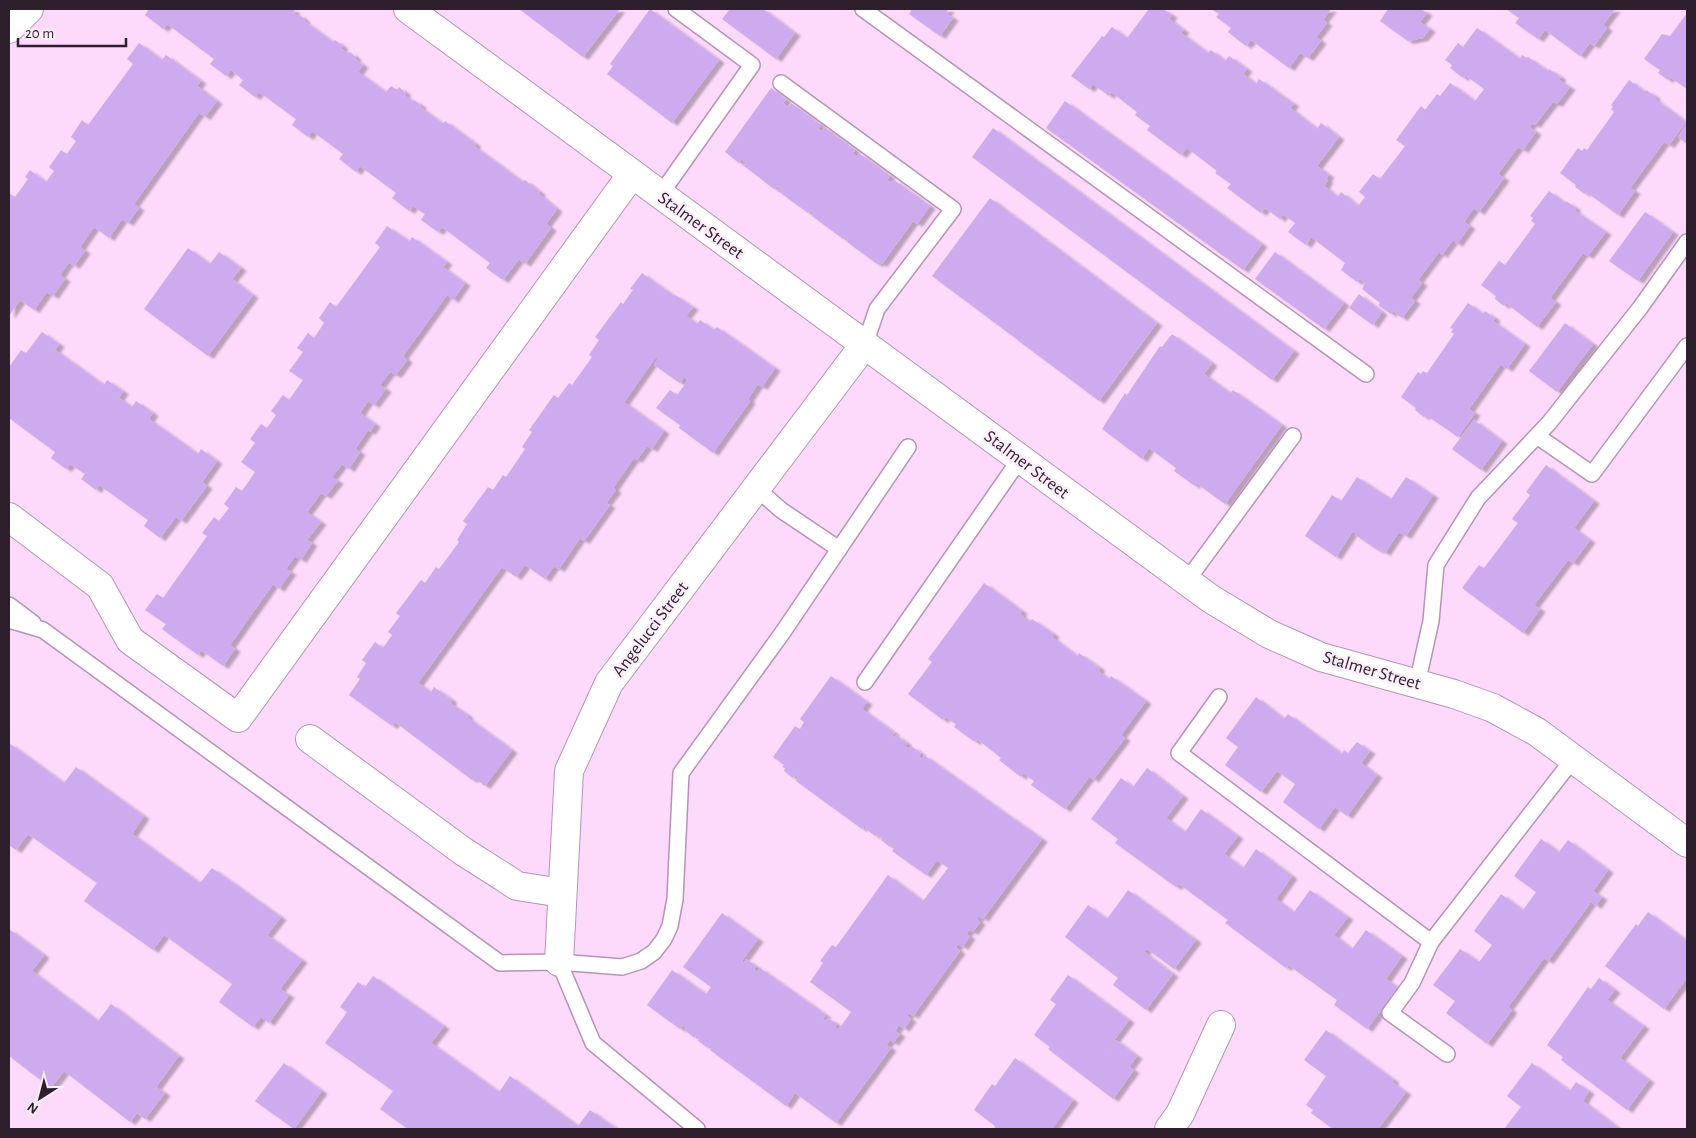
<svg xmlns="http://www.w3.org/2000/svg" width="1696" height="1138" viewBox="0 0 1696 1138" font-family="'Alegreya Sans',sans-serif">
<style>
.building{fill:#ceabef;filter:url(#shadow)}
.lines{fill:none;stroke-linecap:round;stroke-linejoin:round}
.service-casing{stroke:#b694b4;stroke-width:18}
.minor-casing{stroke:#b694b4;stroke-width:30}
.tertiary-casing{stroke:#b694b4;stroke-width:30}
.service{stroke:#fff;stroke-width:15}
.minor{stroke:#fff;stroke-width:28}
.tertiary{stroke:#fff;stroke-width:28}
.labels{text-anchor:middle;stroke-width:5;stroke-linejoin:round;paint-order:stroke}
.street-label{font-size:18px;fill:#2d1f2c;stroke:#fdeefc}
</style>
<defs>
<filter id="shadow"><feDropShadow dx="5.5" dy="3" stdDeviation="1" flood-color="#0004"/></filter>
</defs>
<rect width="100%" height="100%" fill="#fdd9fb"/>
<g class="building">
<polygon points="149,9 292,9 295,11 293,13 297,16 299,14 305,20 304,21 333,42 335,40 343,46 341,48 349,55 350,52 356,57 355,59 363,65 358,72 386,92 391,86 397,90 399,87 406,93 404,95 413,101 414,100 421,105 420,107 443,124 445,121 476,144 474,146 523,182 525,180 540,192 539,194 557,209 546,224 551,228 525,264 519,259 503,280 486,268 490,263 442,227 438,232 421,220 425,214 413,206 409,211 392,198 396,193 360,166 356,172 339,159 343,154 312,131 308,137 292,125 296,119 259,92 255,97 239,85 243,80 231,70 226,76 210,64 214,59 167,24 163,29 145,15"/>
<polygon points="519,9 620,9 583,57"/>
<polygon points="650,9 719,60 672,123 607,74 613,66 610,64"/>
<polygon points="730,9 763,9 795,33 776,59 722,19"/>
<polygon points="912,9 949,9 946,13 953,18 940,36 909,14"/>
<polygon points="1149,9 1163,9 1172,15 1169,19 1184,30 1181,33 1208,53 1211,50 1225,61 1229,56 1247,69 1243,74 1256,84 1259,79 1294,104 1290,108 1317,129 1321,123 1339,137 1317,166 1329,175 1326,179 1328,180 1324,186 1338,197 1341,192 1358,206 1365,197 1359,192 1373,174 1380,179 1405,146 1396,140 1421,106 1425,110 1437,94 1440,96 1450,83 1475,101 1484,89 1465,75 1463,78 1450,68 1452,65 1445,60 1458,43 1463,47 1477,28 1520,59 1522,55 1527,58 1528,57 1548,71 1549,69 1561,77 1559,80 1570,87 1557,104 1553,102 1535,125 1532,123 1529,127 1536,132 1523,150 1518,147 1498,174 1504,178 1479,212 1474,208 1464,222 1470,226 1457,244 1453,240 1442,255 1439,252 1418,280 1422,283 1411,298 1415,301 1402,318 1393,311 1391,314 1378,305 1380,303 1362,289 1365,283 1360,279 1357,282 1341,270 1345,263 1311,237 1306,245 1288,232 1295,223 1283,214 1280,219 1265,208 1261,213 1227,188 1231,184 1215,173 1217,171 1187,148 1181,155 1147,130 1150,126 1135,115 1137,112 1111,92 1109,96 1093,84 1089,89 1071,76 1102,36 1104,37 1112,27 1127,38"/>
<polygon points="1211,9 1331,9 1323,20 1327,23 1316,37 1321,41 1308,58 1300,53 1289,68 1251,40 1246,46 1228,32 1231,28 1216,17 1219,14"/>
<polygon points="1388,9 1421,9 1427,13 1420,22 1430,29 1423,38 1408,41 1380,21"/>
<polygon points="1506,9 1615,9 1603,25 1607,28 1594,46 1590,43 1580,56 1545,30 1538,39 1515,23 1519,18"/>
<polygon points="1687,13 1687,89 1670,77 1668,80 1658,73 1660,70 1644,59 1662,34 1670,36"/>
<polygon points="139,43 162,60 166,55 201,81 197,86 217,101 205,117 199,113 134,204 139,208 128,223 122,219 109,238 94,227 80,247 85,251 74,266 69,262 60,275 65,279 53,296 47,292 34,310 20,300 9,316 9,193 15,197 28,179 25,177 30,170 46,182 54,171 49,167 61,150 67,154 76,141 71,137 82,120 88,125 133,64 127,59"/>
<polygon points="1629,80 1645,92 1646,90 1655,96 1654,98 1686,122 1669,145 1664,142 1630,188 1635,191 1618,215 1586,192 1585,194 1575,187 1576,185 1560,173 1578,148 1582,151 1584,148 1587,150 1614,112 1611,109 1613,107 1611,105"/>
<polygon points="771,88 786,99 783,103 788,107 791,103 821,125 818,129 822,131 824,127 855,150 853,154 857,157 859,153 890,176 887,180 892,183 894,180 930,206 917,224 913,221 882,264 879,262 877,264 847,242 848,239 844,236 843,239 812,216 814,213 810,210 808,213 778,191 780,188 777,186 774,189 744,166 746,163 741,159 739,163 725,152"/>
<polygon points="1065,101 1262,244 1243,270 1046,128"/>
<polygon points="1687,123 1687,144 1678,137"/>
<polygon points="993,128 1294,351 1272,380 972,157"/>
<polygon points="1549,191 1565,203 1566,201 1576,208 1574,210 1606,232 1588,256 1583,253 1550,298 1556,302 1537,327 1506,303 1504,306 1495,299 1496,296 1481,285 1499,261 1505,265 1535,224 1531,221 1533,218 1530,216"/>
<polygon points="990,198 1157,323 1099,401 932,276"/>
<polygon points="1645,212 1673,232 1638,281 1609,261"/>
<polygon points="387,226 409,241 412,237 447,262 443,267 465,283 453,300 447,295 403,356 407,360 396,375 390,372 380,385 386,389 374,405 368,401 360,413 375,424 370,432 368,430 355,449 360,452 349,469 342,464 332,477 338,481 326,496 321,493 307,512 321,522 307,540 312,543 301,560 295,556 286,569 291,572 279,589 273,584 230,645 235,649 223,666 201,650 198,655 162,629 166,624 145,610 157,594 163,598 207,536 202,533 214,517 219,521 229,508 224,504 236,487 242,491 255,472 241,462 255,443 250,439 261,424 267,428 276,415 271,411 283,395 289,400 303,380 289,371 303,352 297,348 308,333 314,338 324,323 319,318 330,302 336,307 380,247 375,243"/>
<polygon points="188,248 210,264 219,252 241,268 232,279 253,295 208,356 144,309"/>
<polygon points="1275,252 1344,303 1324,329 1255,279"/>
<polygon points="642,273 674,296 675,295 693,307 686,316 697,324 700,320 714,330 717,327 775,368 762,387 758,384 748,399 750,401 713,453 679,428 680,425 656,408 670,390 677,395 688,380 684,377 680,383 654,365 658,358 656,357 624,402 664,431 652,449 647,446 637,460 634,458 613,488 616,490 606,503 610,505 584,541 580,538 559,569 554,566 545,579 525,565 516,577 502,567 418,683 431,692 434,687 452,700 450,703 468,715 467,717 512,750 485,786 474,778 472,780 395,722 392,726 349,695 360,679 357,677 366,663 362,660 375,642 383,648 392,635 388,632 400,616 396,613 421,580 425,583 436,567 439,569 459,542 457,540 467,524 463,521 488,487 493,490 503,475 506,477 525,449 522,447 532,432 529,430 554,395 558,398 569,383 572,385 592,357 589,355 599,340 595,337 621,302 623,304 633,290 630,289"/>
<polygon points="1359,294 1382,312 1373,325 1349,308"/>
<polygon points="1468,303 1483,314 1485,311 1495,318 1493,321 1525,344 1507,369 1501,364 1469,409 1475,413 1458,437 1426,415 1424,417 1415,410 1416,408 1401,397 1418,372 1421,374 1423,371 1427,373 1454,334 1451,332 1453,329 1450,328"/>
<polygon points="1565,323 1593,344 1557,392 1529,371"/>
<polygon points="42,332 59,344 55,350 104,385 107,380 123,391 119,398 132,407 136,401 153,413 149,419 198,454 201,449 217,461 202,482 207,486 181,521 176,517 160,538 144,526 148,520 99,485 96,490 81,479 85,474 70,464 66,469 51,458 55,452 9,418 9,367 21,350 26,353"/>
<polygon points="1172,334 1212,363 1204,374 1230,393 1233,390 1282,425 1225,504 1196,483 1195,486 1174,471 1176,468 1149,448 1142,459 1102,429 1125,393 1127,395 1160,346 1162,347"/>
<polygon points="1474,420 1502,441 1481,470 1452,449"/>
<polygon points="1546,465 1594,501 1574,528 1590,540 1573,563 1568,560 1534,605 1540,609 1523,633 1462,588 1479,565 1484,568 1518,523 1512,519 1530,495 1526,492"/>
<polygon points="1357,477 1391,499 1406,477 1433,495 1406,536 1399,532 1385,553 1380,549 1379,551 1355,535 1356,533 1353,531 1336,557 1305,536 1332,495 1341,501"/>
<polygon points="984,583 1022,611 1020,614 1030,622 1032,619 1054,634 1052,637 1077,656 1079,653 1100,668 1098,671 1109,679 1111,676 1146,701 1121,735 1125,738 1093,780 1090,776 1065,809 1031,785 1034,781 1023,773 1021,777 999,760 1001,758 977,739 975,742 954,727 956,724 945,717 943,720 908,694 932,662 928,659"/>
<polygon points="831,676 867,702 862,709 895,733 892,736 895,737 896,735 907,743 905,746 909,749 911,746 921,753 919,756 922,759 924,755 1042,839 983,919 979,916 977,919 980,922 973,932 969,930 966,934 970,936 963,947 958,944 956,948 960,951 913,1016 909,1013 907,1016 911,1019 904,1029 899,1025 895,1031 900,1034 893,1043 890,1040 886,1045 891,1048 836,1123 795,1093 786,1106 710,1050 712,1047 710,1045 708,1048 698,1041 700,1038 696,1035 695,1038 684,1030 686,1028 683,1025 680,1029 647,1005 672,970 706,994 711,987 683,967 722,913 758,939 742,961 744,963 746,959 756,966 754,970 757,972 760,968 826,1015 823,1019 826,1021 828,1018 837,1024 835,1027 838,1030 851,1012 810,982 823,963 820,961 832,945 836,947 888,875 923,901 948,868 937,860 926,875 892,851 895,847 892,845 890,847 881,840 882,838 877,834 875,836 865,828 867,826 865,825 862,829 796,781 798,777 795,775 793,778 784,771 785,768 782,767 784,765 773,757 795,726 800,729 804,722 800,719"/>
<polygon points="1256,697 1284,719 1288,714 1342,754 1344,750 1348,753 1357,742 1370,751 1361,763 1377,775 1347,816 1335,807 1319,829 1283,802 1295,784 1277,771 1261,792 1225,765 1238,747 1226,738"/>
<polygon points="9,743 64,783 76,767 144,816 132,834 200,883 212,868 281,917 267,935 302,960 280,989 289,995 269,1023 261,1017 253,1027 219,1002 232,984 164,935 153,950 84,901 97,883 28,834 16,850 9,845"/>
<polygon points="1147,768 1183,796 1166,818 1185,832 1201,809 1238,836 1224,854 1243,868 1256,849 1292,876 1276,899 1294,912 1310,890 1348,917 1334,935 1352,949 1366,930 1402,956 1386,979 1397,987 1395,990 1398,992 1388,1005 1386,1003 1367,1029 1334,1005 1337,1000 1288,965 1286,968 1225,923 1228,920 1179,884 1176,887 1115,843 1118,839 1091,819 1121,778 1133,787"/>
<polygon points="1541,839 1559,852 1568,840 1608,870 1593,891 1602,897 1596,906 1591,902 1548,961 1544,958 1508,1007 1512,1010 1487,1044 1446,1013 1455,1001 1433,985 1460,949 1479,962 1492,945 1474,931 1501,894 1523,910 1536,892 1514,876"/>
<polygon points="1128,890 1196,940 1174,969 1147,949 1144,952 1173,974 1146,1010 1113,985 1118,978 1065,937 1088,905 1107,919"/>
<polygon points="1648,912 1687,941 1687,978 1664,1009 1605,966 1636,924 1638,926"/>
<polygon points="9,929 44,955 32,971 98,1021 111,1004 179,1056 156,1087 165,1093 145,1119 137,1113 130,1122 64,1071 51,1088 9,1056"/>
<polygon points="1068,975 1129,1020 1107,1050 1108,1051 1116,1040 1137,1056 1129,1067 1134,1070 1113,1099 1048,1049 1050,1047 1034,1035 1056,1004 1050,1000"/>
<polygon points="373,976 444,1026 431,1043 499,1092 510,1076 578,1126 590,1110 617,1129 408,1129 380,1109 393,1091 325,1043 347,1012 340,1007 358,982 365,987"/>
<polygon points="1599,978 1615,990 1607,1000 1644,1026 1620,1058 1649,1080 1627,1110 1561,1060 1563,1057 1547,1045 1588,987 1591,989"/>
<polygon points="1326,1030 1394,1080 1392,1082 1406,1092 1378,1129 1333,1129 1311,1113 1313,1110 1306,1105 1326,1076 1304,1060"/>
<polygon points="1015,1058 1073,1100 1052,1129 997,1129 994,1127 995,1126 974,1110 992,1084 995,1086"/>
<polygon points="284,1063 322,1091 294,1129 255,1101"/>
<polygon points="1532,1063 1570,1091 1576,1082 1589,1091 1583,1101 1617,1127 1615,1129 1504,1129 1521,1107 1507,1096"/>
</g>
<g class="lines">
<defs>
<g id="service">
<polyline points="863,9 1366,374"/>
<polyline points="781,83 953,209 877,309 865,344"/>
<polyline points="660,195 752,65 676,9"/>
<polyline points="1537,436 1592,474 1687,346"/>
<polyline points="756,488 781,510 839,549"/>
<polyline points="1186,582 1293,436"/>
<polyline points="9,605 33,623"/>
<polyline points="9,620 43,630 500,963 559,962 622,967 641,961 654,952 664,939 670,926 675,899 681,773 783,632 908,447"/>
<polyline points="865,682 1020,459"/>
<polyline points="1417,684 1431,621 1436,565 1478,498 1549,423 1640,308 1687,242"/>
<polyline points="1219,697 1179,753 1431,942 1574,758"/>
<polyline points="1431,942 1412,983 1390,1013 1447,1054"/>
<polyline points="559,962 593,1043 697,1129"/>
</g>
<g id="minor">
<polyline points="9,29 29,9"/>
<polyline points="9,517 100,586 130,640 238,718 632,174"/>
<polyline points="310,739 464,852 505,878 517,886 562,893"/>
<polyline points="559,962 569,771 609,683 865,344"/>
<polyline points="1169,1129 1180,1114 1221,1025"/>
</g>
<polyline id="tertiary" points="408,9 1211,599 1269,634 1321,657 1454,694 1493,708 1537,732 1687,843"/>
</defs>
<use href="#service" class="service-casing"/>
<use href="#minor" class="minor-casing"/>
<use href="#tertiary" class="tertiary-casing"/>
<use href="#service" class="service"/>
<use href="#minor" class="minor"/>
<use href="#tertiary" class="tertiary"/>
</g>
<g class="labels">
<g class="street-label">
<text transform="translate(701 225) rotate(36)" y="6">Stalmer Street</text>
<text transform="translate(1027 464) rotate(37)" y="6">Stalmer Street</text>
<text transform="translate(650 629) rotate(-53)" y="6">Angelucci Street</text>
<text transform="translate(1372 670) rotate(16)" y="6">Stalmer Street</text>
</g>
</g>
<rect width="1696" height="1138" fill="none" stroke="#2d1f2c" stroke-width="20"/>
<g transform="translate(40 1098) rotate(216)" stroke="#fdeefc" stroke-width="4" paint-order="stroke">
<path d="M0-4L9 19L0 12L-9 19Z" fill="#2d1f2c"/>
<text y="-8" font-size="14" font-weight="bold" text-anchor="middle" fill="#2d1f2c">N</text>
</g>
<path d="M18 38v8h108v-8" fill="none" stroke="#2d1f2c" stroke-width="2.5"/>
<text x="25" y="38" font-size="15" fill="#2d1f2c" stroke="#fdeefc" stroke-width="4" paint-order="stroke">20 m</text>
</svg>
